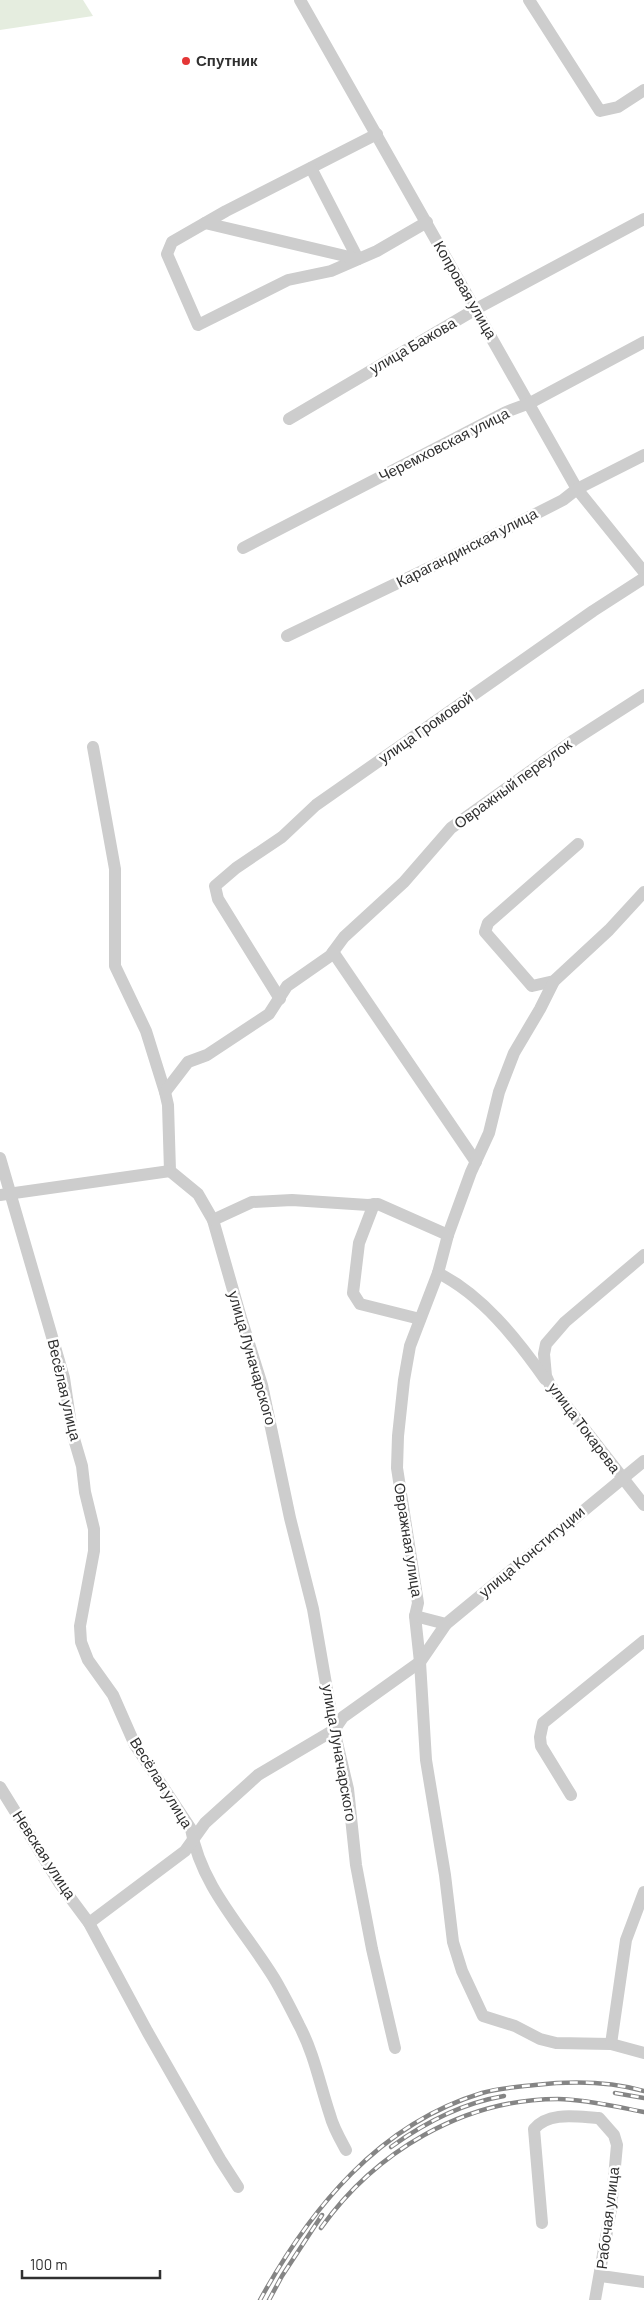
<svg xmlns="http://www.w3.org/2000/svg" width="644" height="2300" viewBox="0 0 644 2300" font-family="Barlow,sans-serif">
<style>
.green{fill:#e5eddf}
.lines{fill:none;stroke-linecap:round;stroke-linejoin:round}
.minor{stroke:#cdcdcd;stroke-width:12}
.rail-casing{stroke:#858585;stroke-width:4.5}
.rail{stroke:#fff;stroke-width:2.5;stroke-dasharray:8;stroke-linecap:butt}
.poi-dot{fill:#e43636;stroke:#fff;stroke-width:2}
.labels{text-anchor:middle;stroke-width:5;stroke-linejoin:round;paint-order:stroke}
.poi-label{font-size:15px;font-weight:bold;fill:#303030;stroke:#fff;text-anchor:start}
.street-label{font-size:15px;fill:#303030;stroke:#fff}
</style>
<rect width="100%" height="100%" fill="#fff"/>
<polygon class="green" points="0,0 83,0 93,16 0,30"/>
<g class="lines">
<g class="minor">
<polyline points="300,0 577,489 644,572"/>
<polyline points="529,0 600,111 618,107 644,90"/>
<polyline points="377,134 226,211 172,242 167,254 198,325 288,280 331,271 377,251 427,222"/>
<polyline points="311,168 358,259"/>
<polyline points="205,223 358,259"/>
<polyline points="289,419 476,309 644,219"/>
<polyline points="243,548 506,412 530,403 644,342"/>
<polyline points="287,636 433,566 563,500 577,489 644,455"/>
<polyline points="93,747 115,869 115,966 146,1031 165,1092 168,1105 170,1171 198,1194 213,1220 241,1318 262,1385 290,1518 313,1609 334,1730 348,1789 356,1865 372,1949 395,2048"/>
<polyline points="578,844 488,923 485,932 532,986 554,981 609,930 644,892"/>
<polyline points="333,952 476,1162"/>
<polyline points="554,981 540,1009 514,1053 499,1092 489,1133 471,1172 448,1235 438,1273 410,1346 404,1380 398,1436 397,1468 418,1603 415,1616 420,1662 426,1760 445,1875 453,1942 462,1971 483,2016 515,2026 540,2039 556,2043 611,2044 644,2053"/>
<polyline points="280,999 218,899 215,886 236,868 282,837 316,805 593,611 644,578"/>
<polyline points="165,1092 188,1062 207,1055 269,1014 287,986 330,956 344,937 404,882 451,828 574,740 644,695"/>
<path d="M 0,1158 L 64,1378 L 72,1432 L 82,1466 L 85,1492 L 94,1529 L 94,1551 L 80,1626 L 81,1642 L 88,1660 L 113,1695 L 135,1745 L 191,1829 C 201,1887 244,1929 274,1978 C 283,1993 291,2009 299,2025 C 314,2053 320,2085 330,2115 C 333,2127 340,2139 346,2150"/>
<polyline points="0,1195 170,1171"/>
<polyline points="374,1204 359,1243 353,1293 360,1304 420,1319"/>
<polyline points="213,1220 252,1202 292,1200 368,1205 378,1204 448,1235"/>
<polyline points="644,1255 565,1322 546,1344 544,1354 546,1376 550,1385 644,1505"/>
<path d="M 438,1273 C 482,1295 516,1338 545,1379"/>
<polyline points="415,1616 446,1624 644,1461"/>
<polyline points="0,1787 60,1884 89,1923 147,2031 220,2159 238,2187"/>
<polyline points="571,1795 541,1746 540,1737 543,1723 644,1641"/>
<polyline points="89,1923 185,1851 205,1823 258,1775 334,1730 343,1717 420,1662 446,1624"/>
<polyline points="611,2044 626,1940 644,1892"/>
<path d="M 542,2223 L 534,2129 C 549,2111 578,2117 599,2118 L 614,2135 L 617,2145 L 611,2209 L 595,2300"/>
<polyline points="601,2276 644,2282"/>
</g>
<defs>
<g id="rail">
<polyline points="615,2093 644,2098"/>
<path d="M 391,2147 C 424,2123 463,2103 504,2096"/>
<path d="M 321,2228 C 375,2152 463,2099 558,2099 C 584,2099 618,2107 644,2112"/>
<path d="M 260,2300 C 310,2209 379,2124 482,2093 C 499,2088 517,2087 535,2085 C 571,2081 608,2081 644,2091"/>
<polyline points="269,2300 282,2276 322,2215"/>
</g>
</defs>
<use href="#rail" class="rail-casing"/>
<use href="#rail" class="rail"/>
</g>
<circle class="poi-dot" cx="186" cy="61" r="5"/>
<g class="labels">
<g class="poi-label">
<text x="196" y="66">Спутник</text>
</g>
<g class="street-label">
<text transform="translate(465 290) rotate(60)" y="5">Копровая улица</text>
<text transform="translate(413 346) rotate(-30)" y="5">улица Бажова</text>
<text transform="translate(444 445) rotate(-27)" y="5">Черемховская улица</text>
<text transform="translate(467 548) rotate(-27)" y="5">Карагандинская улица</text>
<text transform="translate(426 728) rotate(-35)" y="5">улица Громовой</text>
<text transform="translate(513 784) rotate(-36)" y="5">Овражный переулок</text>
<text transform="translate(252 1358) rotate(74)" y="5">улица Луначарского</text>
<text transform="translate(64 1390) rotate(77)" y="5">Весёлая улица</text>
<text transform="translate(584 1428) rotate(53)" y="5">улица Токарева</text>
<text transform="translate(408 1540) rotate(81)" y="5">Овражная улица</text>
<text transform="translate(532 1552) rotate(-40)" y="5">улица Конституции</text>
<text transform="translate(339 1753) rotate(80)" y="5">улица Луначарского</text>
<text transform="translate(161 1783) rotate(58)" y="5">Весёлая улица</text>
<text transform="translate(44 1855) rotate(57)" y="5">Невская улица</text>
<text transform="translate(608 2218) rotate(-83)" y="5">Рабочая улица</text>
</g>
</g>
<path d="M22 2270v8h138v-8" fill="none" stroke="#303030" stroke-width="2.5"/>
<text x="30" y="2270" font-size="15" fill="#303030" stroke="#ffffff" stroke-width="4" paint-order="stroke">100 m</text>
</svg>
